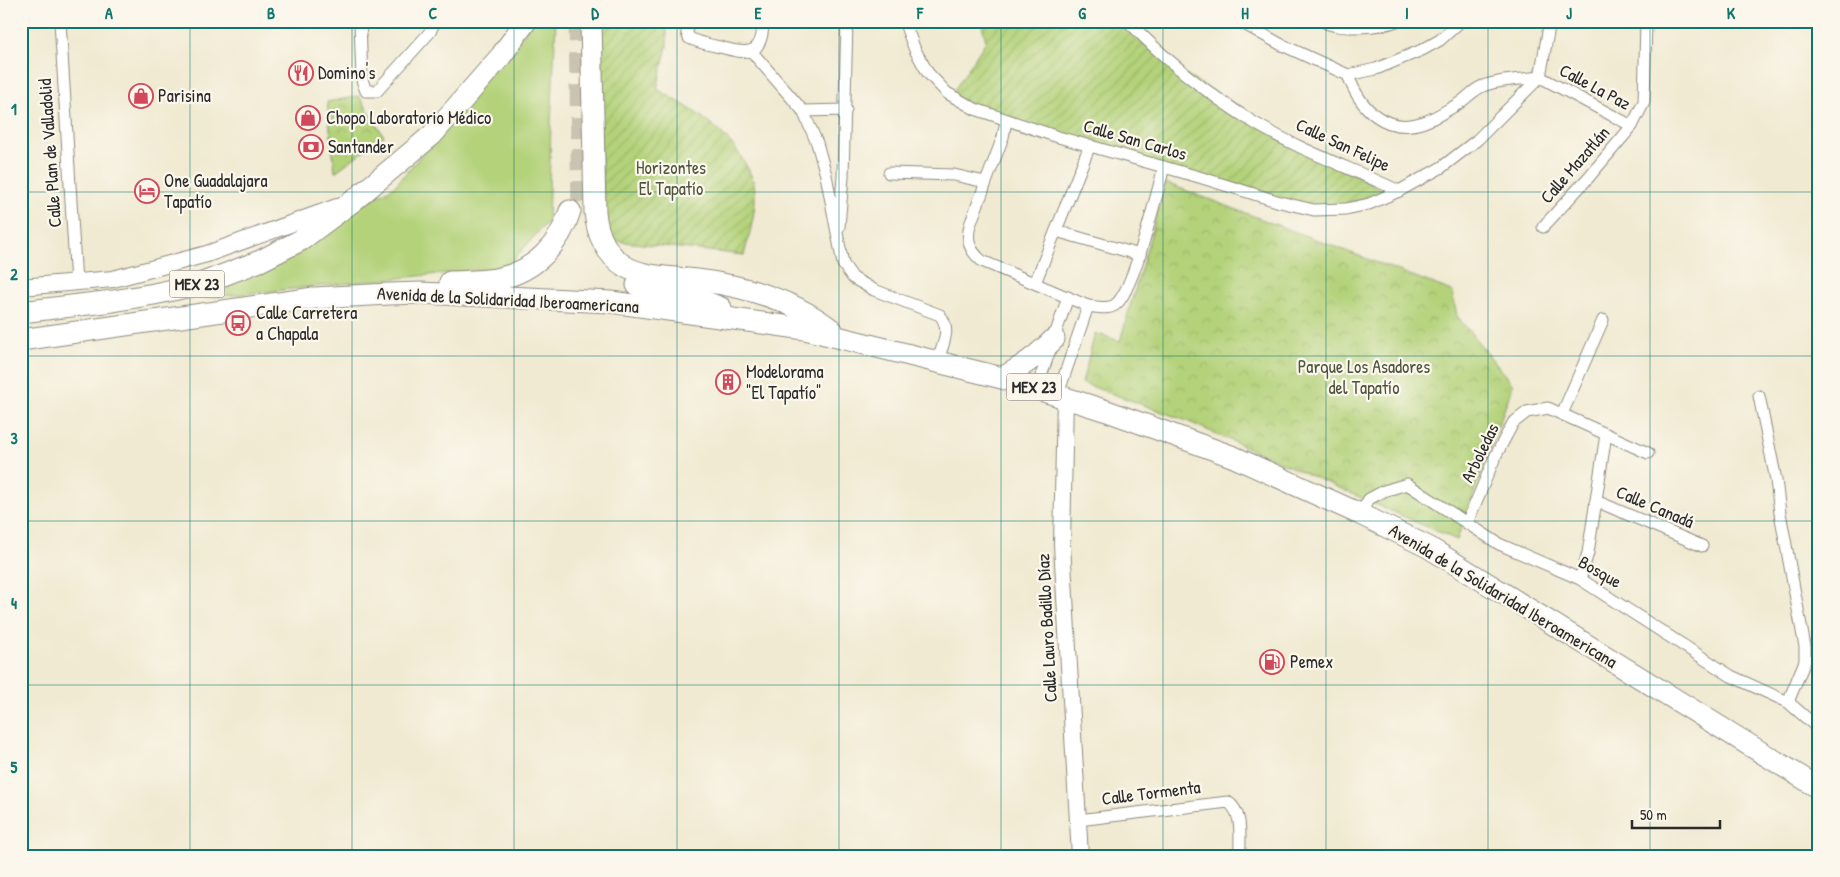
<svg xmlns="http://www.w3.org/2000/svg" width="1840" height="877" viewBox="0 0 1840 877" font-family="'Patrick Hand',sans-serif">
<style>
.grass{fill:#b3d279;stroke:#6f7e52}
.park{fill:url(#park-crowns);stroke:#6f7e52}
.garden{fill:url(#garden-furrows);stroke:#6f7e52}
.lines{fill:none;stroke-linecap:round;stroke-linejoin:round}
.highway-tunnel{stroke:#c9c4b1;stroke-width:21;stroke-dasharray:21 11;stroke-linecap:butt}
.street-casing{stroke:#8e8a7e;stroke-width:13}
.secondary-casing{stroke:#8e8a7e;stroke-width:18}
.highway-casing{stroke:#8e8a7e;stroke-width:23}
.street{stroke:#fff;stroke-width:11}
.secondary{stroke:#fff;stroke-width:16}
.highway{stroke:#fff;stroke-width:21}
.grid{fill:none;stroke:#0f766e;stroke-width:1;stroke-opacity:0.55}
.labels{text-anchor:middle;stroke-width:4.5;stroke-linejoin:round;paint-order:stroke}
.shield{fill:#fbf7ec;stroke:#696865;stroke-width:1}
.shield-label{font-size:16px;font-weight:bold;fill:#2b2b2b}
.poi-label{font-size:18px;fill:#2b2b2b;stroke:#fbf7ec;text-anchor:start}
.street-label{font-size:18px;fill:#2b2b2b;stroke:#fbf7ec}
.park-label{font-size:18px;fill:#4d553e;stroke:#fbf7ec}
.neatline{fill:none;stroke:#0f766e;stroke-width:2}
.grid-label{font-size:16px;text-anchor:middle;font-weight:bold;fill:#0f766e}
</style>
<defs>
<pattern id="park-crowns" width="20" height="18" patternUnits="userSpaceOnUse" patternTransform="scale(1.25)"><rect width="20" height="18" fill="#b3d279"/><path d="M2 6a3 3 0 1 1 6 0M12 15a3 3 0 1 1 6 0" fill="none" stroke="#9ab469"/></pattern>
<pattern id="garden-furrows" width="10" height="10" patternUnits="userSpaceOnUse" patternTransform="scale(1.25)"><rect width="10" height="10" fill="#b3d279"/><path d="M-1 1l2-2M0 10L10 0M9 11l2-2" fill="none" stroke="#9ab469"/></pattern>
</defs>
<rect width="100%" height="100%" fill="#fbf7ec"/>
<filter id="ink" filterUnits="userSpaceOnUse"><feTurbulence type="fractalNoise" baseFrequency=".02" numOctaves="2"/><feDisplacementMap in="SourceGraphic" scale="10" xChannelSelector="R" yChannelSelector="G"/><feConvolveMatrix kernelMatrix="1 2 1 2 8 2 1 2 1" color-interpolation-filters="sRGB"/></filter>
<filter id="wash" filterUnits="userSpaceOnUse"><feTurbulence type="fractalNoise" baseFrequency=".0096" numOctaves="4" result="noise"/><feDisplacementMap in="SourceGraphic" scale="20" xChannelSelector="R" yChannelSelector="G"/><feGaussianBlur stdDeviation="1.12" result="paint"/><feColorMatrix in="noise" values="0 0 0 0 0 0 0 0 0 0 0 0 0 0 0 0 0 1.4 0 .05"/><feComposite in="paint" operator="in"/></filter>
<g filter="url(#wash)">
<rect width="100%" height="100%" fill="#f0ead2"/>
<polygon class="grass" points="534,21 556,21 551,123 548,221 507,267 204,298 395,186"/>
<g class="park">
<polygon points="359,96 384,136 335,172 327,102"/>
<polygon points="1166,183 1452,291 1457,316 1513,385 1457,540 1182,419 1082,383 1095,333 1120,341"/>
</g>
<g class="garden">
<path d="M 593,21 L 667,21 L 667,46 L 657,89 C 693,110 729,130 748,169 C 750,173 753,179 754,183 C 758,207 750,232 744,255 L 606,240 Z"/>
<polygon points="981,21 1128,21 1188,76 1323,157 1390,194 1314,210 1016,124 951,95 986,41"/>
</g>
</g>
<g filter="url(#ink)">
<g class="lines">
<polyline class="highway-tunnel" points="579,21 582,213"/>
<defs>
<g id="street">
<polyline points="60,21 76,283"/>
<polyline points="360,21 362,80 366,91 377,91 430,32 435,21"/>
<path d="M 687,21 L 687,33 L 689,38 C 699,43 710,45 720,47 C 748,55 763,56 763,21"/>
<polyline points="904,21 915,50 928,73 947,93 975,109 1055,136 1199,177 1280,202 1314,210 1346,209 1369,204 1399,191 1442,167 1477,140 1540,77"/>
<path d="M 1128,21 C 1165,60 1208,94 1253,122 C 1299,150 1351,168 1399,191"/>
<polyline points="1239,21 1280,44 1348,75 1376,69 1422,50 1440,40 1461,21"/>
<path d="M 1323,21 C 1337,31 1382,27 1397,21"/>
<path d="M 752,52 L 803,111 L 817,143 L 826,175 L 843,264 L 853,278 L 874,290 L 940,315 C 952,330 942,346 937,363"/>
<path d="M 1348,75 C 1360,109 1386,135 1424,122 C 1436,118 1447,110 1458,104 C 1466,99 1474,89 1483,86 C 1500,79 1521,80 1540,77"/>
<polyline points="1540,77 1632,126"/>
<polyline points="1540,77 1550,21"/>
<polyline points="803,111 846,110"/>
<path d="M 1006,121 L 1003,137 L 970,225 C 966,241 970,251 982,261 L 1088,306 C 1097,307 1107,310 1115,305 C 1134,292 1157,192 1164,167"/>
<polyline points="889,173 954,175 985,182"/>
<polyline points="839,227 843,177 847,21"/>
<polyline points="1543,227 1588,178 1632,126 1644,102 1646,21"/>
<polyline points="1056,231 1140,255"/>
<polyline points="1035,283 1090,145"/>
<polyline points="1037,388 1068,297"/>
<polyline points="1058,394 1088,306"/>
<polyline points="1759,396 1776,480 1780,513 1805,647 1805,661 1788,702"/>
<polyline points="1562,414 1603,320"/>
<polyline points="1596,501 1702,546"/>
<polyline points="1360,514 1369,499 1384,491 1407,484 1499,544 1580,579 1731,676 1788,702 1819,729"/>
<polyline points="1467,523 1495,457 1513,423 1527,412 1548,408 1648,453"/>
<polyline points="1580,579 1588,553 1606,434"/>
<path d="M 1078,820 L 1228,802 C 1244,813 1239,838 1240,856"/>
</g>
<g id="secondary">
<polyline points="21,287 113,279 207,254 337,207"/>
<polyline points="1065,397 1062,545 1080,856"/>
</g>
<g id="highway">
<path d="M 591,21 L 595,212 C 597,234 606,255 626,267 C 646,278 674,277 697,280 C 744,286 794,300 832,330"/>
<path d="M 450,282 C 466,281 484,282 500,278 C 535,271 560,244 570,211"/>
<polyline points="637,285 696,298 721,308"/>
<polyline points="21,312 113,301 154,294 200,284 260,261 301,240 353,201 432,135 501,56 526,21"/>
<polyline points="21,340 314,298 389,294 420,293 611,302 805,329 1002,378 1107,411 1234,457 1360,514 1428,547 1819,788"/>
<path d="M 1002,378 C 1022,367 1038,356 1054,339"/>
</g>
</defs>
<use href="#street" class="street-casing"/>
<use href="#secondary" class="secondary-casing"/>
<use href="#highway" class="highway-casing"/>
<use href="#street" class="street"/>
<use href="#secondary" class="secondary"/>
<use href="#highway" class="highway"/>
</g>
</g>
<path class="grid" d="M 190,21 L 190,856M 352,21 L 352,856M 514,21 L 514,856M 677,21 L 677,856M 839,21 L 839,856M 1001,21 L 1001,856M 1163,21 L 1163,856M 1326,21 L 1326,856M 1488,21 L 1488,856M 1650,21 L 1650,856M 21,192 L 1819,192M 21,356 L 1819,356M 21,521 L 1819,521M 21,685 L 1819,685"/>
<defs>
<symbol id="restaurant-ring" viewBox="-11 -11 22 22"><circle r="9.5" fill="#fbf7ec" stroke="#d1495b" stroke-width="1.5"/><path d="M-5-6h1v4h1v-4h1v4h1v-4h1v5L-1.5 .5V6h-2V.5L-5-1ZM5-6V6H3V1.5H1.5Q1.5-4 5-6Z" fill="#d1495b"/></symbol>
<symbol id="shop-ring" viewBox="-11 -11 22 22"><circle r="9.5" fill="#fbf7ec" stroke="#d1495b" stroke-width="1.5"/><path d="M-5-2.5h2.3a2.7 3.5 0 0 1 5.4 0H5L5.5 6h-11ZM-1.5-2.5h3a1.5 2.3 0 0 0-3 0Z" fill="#d1495b"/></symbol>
<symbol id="bank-ring" viewBox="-11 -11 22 22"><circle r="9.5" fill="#fbf7ec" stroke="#d1495b" stroke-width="1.5"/><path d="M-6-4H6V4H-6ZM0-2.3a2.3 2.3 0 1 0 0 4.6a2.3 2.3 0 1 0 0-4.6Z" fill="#d1495b"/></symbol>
<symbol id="hotel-ring" viewBox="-11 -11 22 22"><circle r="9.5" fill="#fbf7ec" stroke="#d1495b" stroke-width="1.5"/><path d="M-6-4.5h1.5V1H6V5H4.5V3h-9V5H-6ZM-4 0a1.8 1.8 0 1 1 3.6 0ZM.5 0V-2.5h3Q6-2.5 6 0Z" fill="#d1495b"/></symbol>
<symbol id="bus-ring" viewBox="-11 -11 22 22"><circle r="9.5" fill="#fbf7ec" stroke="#d1495b" stroke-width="1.5"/><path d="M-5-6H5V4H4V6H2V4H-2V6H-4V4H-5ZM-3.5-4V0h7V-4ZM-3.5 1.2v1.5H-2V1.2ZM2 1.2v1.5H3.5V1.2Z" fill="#d1495b"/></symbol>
<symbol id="building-ring" viewBox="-11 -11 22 22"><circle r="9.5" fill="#fbf7ec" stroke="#d1495b" stroke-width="1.5"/><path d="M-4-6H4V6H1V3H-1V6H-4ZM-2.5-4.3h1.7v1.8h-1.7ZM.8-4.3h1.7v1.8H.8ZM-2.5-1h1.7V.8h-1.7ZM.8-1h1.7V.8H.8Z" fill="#d1495b"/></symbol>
<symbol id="fuel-ring" viewBox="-11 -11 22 22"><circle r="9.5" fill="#fbf7ec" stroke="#d1495b" stroke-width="1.5"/><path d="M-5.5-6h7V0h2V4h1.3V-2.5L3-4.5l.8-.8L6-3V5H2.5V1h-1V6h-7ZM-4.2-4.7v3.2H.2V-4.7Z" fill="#d1495b"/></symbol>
</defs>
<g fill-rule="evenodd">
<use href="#restaurant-ring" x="287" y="59" width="28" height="28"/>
<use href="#shop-ring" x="127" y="82" width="28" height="28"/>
<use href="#shop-ring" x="294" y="104" width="28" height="28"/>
<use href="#bank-ring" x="297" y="133" width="28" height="28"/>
<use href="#hotel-ring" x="133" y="177" width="28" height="28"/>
<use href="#bus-ring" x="224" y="309" width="28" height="28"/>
<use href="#building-ring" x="714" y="368" width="28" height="28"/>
<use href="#fuel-ring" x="1258" y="648" width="28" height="28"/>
</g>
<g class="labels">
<g class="shield">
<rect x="169.5" y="270.5" width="55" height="27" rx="4"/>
<rect x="1006.5" y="373.5" width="55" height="27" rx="4"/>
</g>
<g class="shield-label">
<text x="197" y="290">MEX 23</text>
<text x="1034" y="393">MEX 23</text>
</g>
<g class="poi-label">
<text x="318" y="79">Domino's</text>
<text x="158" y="102">Parisina</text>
<text x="326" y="124">Chopo Laboratorio Médico</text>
<text x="328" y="153">Santander</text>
<text x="164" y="187">One Guadalajara<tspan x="164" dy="21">Tapatío</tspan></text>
<text x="256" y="319">Calle Carretera<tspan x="256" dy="21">a Chapala</tspan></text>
<text x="746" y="378">Modelorama<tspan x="746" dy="21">"El Tapatío"</tspan></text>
<text x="1290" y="668">Pemex</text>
</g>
<g class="street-label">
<text transform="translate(1595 87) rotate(28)" y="6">Calle La Paz</text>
<text transform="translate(1135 140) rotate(16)" y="6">Calle San Carlos</text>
<text transform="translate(1343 145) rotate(25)" y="6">Calle San Felipe</text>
<text transform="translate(50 153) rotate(-94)" y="6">Calle Plan de Valladolid</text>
<text transform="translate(1575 165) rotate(-49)" y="6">Calle Mazatlán</text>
<text transform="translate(508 300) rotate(3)" y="6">Avenida de la Solidaridad Iberoamericana</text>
<text transform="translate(1480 453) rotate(-64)" y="6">Arboledas</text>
<text transform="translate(1655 507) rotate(23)" y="6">Calle Canadá</text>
<text transform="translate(1600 572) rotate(30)" y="6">Bosque</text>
<text transform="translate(1503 596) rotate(31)" y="6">Avenida de la Solidaridad Iberoamericana</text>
<text transform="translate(1047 628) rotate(-93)" y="6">Calle Lauro Badillo Díaz</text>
<text transform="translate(1151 793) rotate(-7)" y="6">Calle Tormenta</text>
</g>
<g class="park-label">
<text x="671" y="174">Horizontes<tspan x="671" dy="21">El Tapatío</tspan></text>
<text x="1364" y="373">Parque Los Asadores<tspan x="1364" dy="21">del Tapatío</tspan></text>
</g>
</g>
<rect width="1840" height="877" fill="none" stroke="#fbf7ec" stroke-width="55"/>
<path d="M1632 820v8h88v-8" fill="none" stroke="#2b2b2b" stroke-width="2.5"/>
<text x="1640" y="820" font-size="15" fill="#2b2b2b" stroke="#fbf7ec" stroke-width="4" paint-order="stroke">50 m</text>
<rect x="28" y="28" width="1784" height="822" class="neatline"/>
<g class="grid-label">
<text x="109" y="19">A</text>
<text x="271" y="19">B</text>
<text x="433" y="19">C</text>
<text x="595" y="19">D</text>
<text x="758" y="19">E</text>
<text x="920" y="19">F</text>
<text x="1082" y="19">G</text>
<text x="1245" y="19">H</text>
<text x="1407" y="19">I</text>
<text x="1569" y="19">J</text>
<text x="1731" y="19">K</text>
<text x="14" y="115">1</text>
<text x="14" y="280">2</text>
<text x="14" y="444">3</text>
<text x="14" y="609">4</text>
<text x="14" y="773">5</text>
</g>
</svg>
